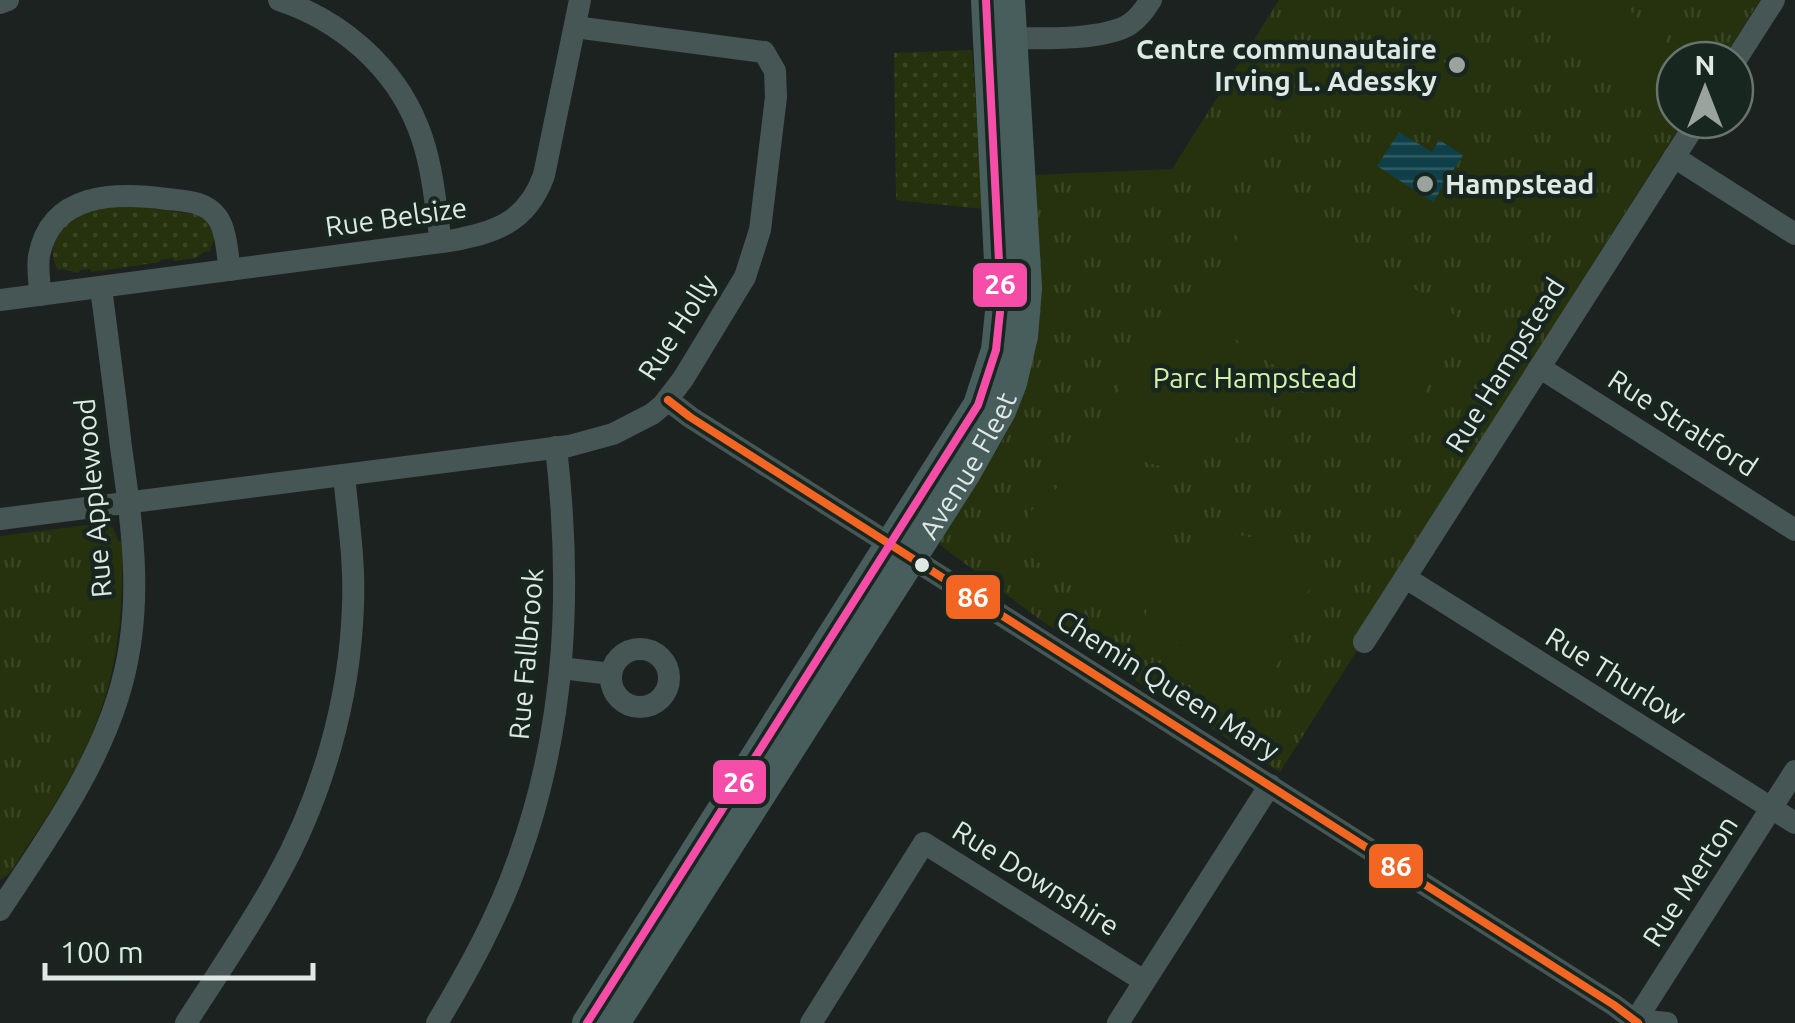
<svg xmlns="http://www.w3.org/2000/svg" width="1795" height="1023" viewBox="0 0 1795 1023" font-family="Ubuntu,sans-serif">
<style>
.grass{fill:url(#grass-dots)}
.park{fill:url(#park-tufts)}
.pitch{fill:#26310e}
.water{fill:url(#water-rules)}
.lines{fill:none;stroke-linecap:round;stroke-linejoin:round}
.minor{stroke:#465655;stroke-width:22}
.major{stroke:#485e5d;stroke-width:30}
.bus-1-casing{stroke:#182620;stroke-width:15}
.bus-2-casing{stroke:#182620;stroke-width:15}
.bus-1{stroke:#f26522;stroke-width:8}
.bus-2{stroke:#f54da8;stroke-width:8}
.poi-dot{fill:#9ba39f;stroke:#182620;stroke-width:4}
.bus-dot{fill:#dfe8e4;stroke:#182620;stroke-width:4}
.labels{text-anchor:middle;stroke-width:9;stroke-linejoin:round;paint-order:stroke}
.poi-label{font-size:28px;font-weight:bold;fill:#dfe8e4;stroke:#182620;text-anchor:end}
.street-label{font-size:28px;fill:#dfe8e4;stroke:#182620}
.park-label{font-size:28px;fill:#d6f0a7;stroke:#182620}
.line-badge{stroke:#182620;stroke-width:4}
.badge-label{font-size:28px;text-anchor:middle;font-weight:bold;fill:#fff}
</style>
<defs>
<pattern id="grass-dots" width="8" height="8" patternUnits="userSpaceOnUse" patternTransform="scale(2.5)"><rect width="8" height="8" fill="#26310e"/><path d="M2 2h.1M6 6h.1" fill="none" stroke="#3b4525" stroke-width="1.8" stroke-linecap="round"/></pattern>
<pattern id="park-tufts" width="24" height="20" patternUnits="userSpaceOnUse" patternTransform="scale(2.5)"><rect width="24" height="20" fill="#26310e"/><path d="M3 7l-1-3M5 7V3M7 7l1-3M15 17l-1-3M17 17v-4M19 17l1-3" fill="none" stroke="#3b4525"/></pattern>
<pattern id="water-rules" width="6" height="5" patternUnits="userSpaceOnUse" patternTransform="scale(2.5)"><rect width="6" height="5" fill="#0f3f48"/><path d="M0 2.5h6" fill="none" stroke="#325b62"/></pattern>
</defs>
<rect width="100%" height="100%" fill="#1c221f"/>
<g class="grass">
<polygon points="972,50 983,209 896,200 894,53"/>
<path d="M 130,205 L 201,215 L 207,221 L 215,238 L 209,252 L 206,251 L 195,258 L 174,261 L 173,258 L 161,260 L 160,262 L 91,272 L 90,269 L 80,270 L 79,273 L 61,269 L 59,271 C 41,247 66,217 90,210 C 102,206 117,207 130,205 Z"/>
</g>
<g class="park">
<polygon points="1279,0 1760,0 1722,60 1675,60 1675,120 1684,120 1356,636 1363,641 1280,772 1039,619 940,545 940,539 1001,443 1013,419 1033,175 1172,169"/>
<path d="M 103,523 L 113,528 L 118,541 L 122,541 C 124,618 117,684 83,753 C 63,795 35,834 10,873 L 0,880 L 0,536 Z"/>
</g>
<g class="pitch">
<polygon points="1566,0 1601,0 1570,49 1545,32"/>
<polygon points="1611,0 1636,15 1602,68 1577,53"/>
<polygon points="1643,19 1668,35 1633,89 1609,73"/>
<polygon points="1674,39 1699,55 1696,60 1675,60 1675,93 1665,109 1640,93"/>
<polygon points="1228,114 1261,135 1225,190 1191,168"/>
<polygon points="1269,192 1469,325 1390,442 1190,309"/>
<path d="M 1173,323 L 1225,355 L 1221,364 L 1257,387 C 1255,397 1253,408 1249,417 C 1230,462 1172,480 1130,455 C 1117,446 1107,434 1099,420 L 1121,387 L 1108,378 L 1139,330 Z"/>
<path d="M 1082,445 C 1095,447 1109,447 1121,452 C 1172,473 1187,542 1150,583 C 1142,593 1130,599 1119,606 L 1071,575 L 1066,581 L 1028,555 L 1022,526 L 1045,490 L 1053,494 Z"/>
<path d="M 1227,535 C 1265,534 1293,553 1313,584 L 1282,633 L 1293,640 L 1261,690 L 1236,695 L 1185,664 L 1192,652 L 1145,622 C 1151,573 1176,543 1227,535 Z"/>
</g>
<polygon class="water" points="1399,132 1432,152 1439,140 1463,155 1433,202 1377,166"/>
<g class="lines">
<g class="minor">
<path d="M 279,0 C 340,20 394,66 418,127 C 433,164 435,204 441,242"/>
<polyline points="0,3 8,0"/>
<path d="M 997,38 C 1030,38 1103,42 1130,24 C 1139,18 1145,9 1151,0"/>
<polyline points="1735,61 1774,0"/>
<polyline points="1674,157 1795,234"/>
<path d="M 40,295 C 40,282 37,268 39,256 C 51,192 116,192 167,199 C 185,201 206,201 217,217 C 227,231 227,254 230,270"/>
<path d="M 0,300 L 449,241 C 494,233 527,223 544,175 L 580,0"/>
<polyline points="1539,367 1795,530"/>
<polyline points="668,400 690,417 1614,1005 1638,1023"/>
<polyline points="0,519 569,446 613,434 652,414 663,405 683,379 745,277 760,230 776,97 775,71 764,52 575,27"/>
<polyline points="1406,578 1795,823"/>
<polyline points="1364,642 1698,120"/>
<circle cx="640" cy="678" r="29"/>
<polyline points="561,668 611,674"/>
<path d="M 0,910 C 45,841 93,776 118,697 C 145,612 133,532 121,447 C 115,394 108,341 101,288"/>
<polyline points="1636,1020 1667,1023"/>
<path d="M 186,1023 C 216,976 248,930 275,881 C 322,798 350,700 353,605 C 355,562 348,518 344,475"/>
<path d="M 437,1023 C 468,971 498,917 518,860 C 567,725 572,587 556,447"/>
<polyline points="811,1023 924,843 1144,981"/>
<polyline points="1118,1023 1270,785"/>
<polyline points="1634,1023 1795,771"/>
</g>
<g class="major">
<polyline points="587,1023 978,405 996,350 1001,302 986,0"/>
<path id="s1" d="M 615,1023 L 966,473 L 1001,411 L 1012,383 L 1023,336 L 1027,288 L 1010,0"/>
</g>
<defs>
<polyline id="bus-1" points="668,400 690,417 1614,1005 1638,1023"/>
<polyline id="bus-2" points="587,1023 978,405 996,350 1001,302 986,0"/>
</defs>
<use href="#bus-1" class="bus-1-casing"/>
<use href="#bus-2" class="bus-2-casing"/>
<use href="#bus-1" class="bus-1"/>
<use href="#bus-2" class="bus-2"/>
</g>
<g class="poi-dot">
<circle cx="1457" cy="65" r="10"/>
<circle cx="1425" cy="184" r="10"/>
</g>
<circle class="bus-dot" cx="922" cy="565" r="9"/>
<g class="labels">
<g class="poi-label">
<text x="1437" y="59">Centre communautaire<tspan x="1437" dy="32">Irving L. Adessky</tspan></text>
<text x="1445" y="194" text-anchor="start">Hampstead</text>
</g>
<g class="street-label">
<text transform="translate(396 217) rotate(-8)" y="10">Rue Belsize</text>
<text transform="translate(677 327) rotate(-57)" y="10">Rue Holly</text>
<text transform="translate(1505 365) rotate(-58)" y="10">Rue Hampstead</text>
<text transform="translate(1683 423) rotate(33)" y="10">Rue Stratford</text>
<text dy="10" stroke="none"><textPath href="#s1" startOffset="660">Avenue Fleet</textPath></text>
<text transform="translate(93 498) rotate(-95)" y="10">Rue Applewood</text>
<text transform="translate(526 654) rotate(-85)" y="10">Rue Fallbrook</text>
<text transform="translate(1616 676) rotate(32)" y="10">Rue Thurlow</text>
<text transform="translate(1168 685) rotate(32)" y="10">Chemin Queen Mary</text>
<text transform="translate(1036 878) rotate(32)" y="10">Rue Downshire</text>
<text transform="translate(1690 881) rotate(-57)" y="10">Rue Merton</text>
</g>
<g class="park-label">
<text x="1255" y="388">Parc Hampstead</text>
</g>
</g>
<g class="line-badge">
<rect x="971" y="261" width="58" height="48" rx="10" fill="#f54da8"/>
<rect x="944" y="573" width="58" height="48" rx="10" fill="#f26522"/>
<rect x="711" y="758" width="57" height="48" rx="10" fill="#f54da8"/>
<rect x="1367" y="842" width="58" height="48" rx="10" fill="#f26522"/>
</g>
<g class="badge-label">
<text x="1000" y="294">26</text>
<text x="973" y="607">86</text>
<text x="739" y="792">26</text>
<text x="1396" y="876">86</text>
</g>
<g transform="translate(1705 90)"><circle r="48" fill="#182620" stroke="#68746e" stroke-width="2.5"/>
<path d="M0-8L18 38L0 25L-18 38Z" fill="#9ba39f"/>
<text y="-15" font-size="28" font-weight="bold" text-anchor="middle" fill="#dfe8e4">N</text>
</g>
<path d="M45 963v15h268v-15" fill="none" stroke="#dfe8e4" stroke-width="5"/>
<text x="60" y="963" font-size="30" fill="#dfe8e4" stroke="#182620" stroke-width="8" paint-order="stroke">100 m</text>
</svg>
